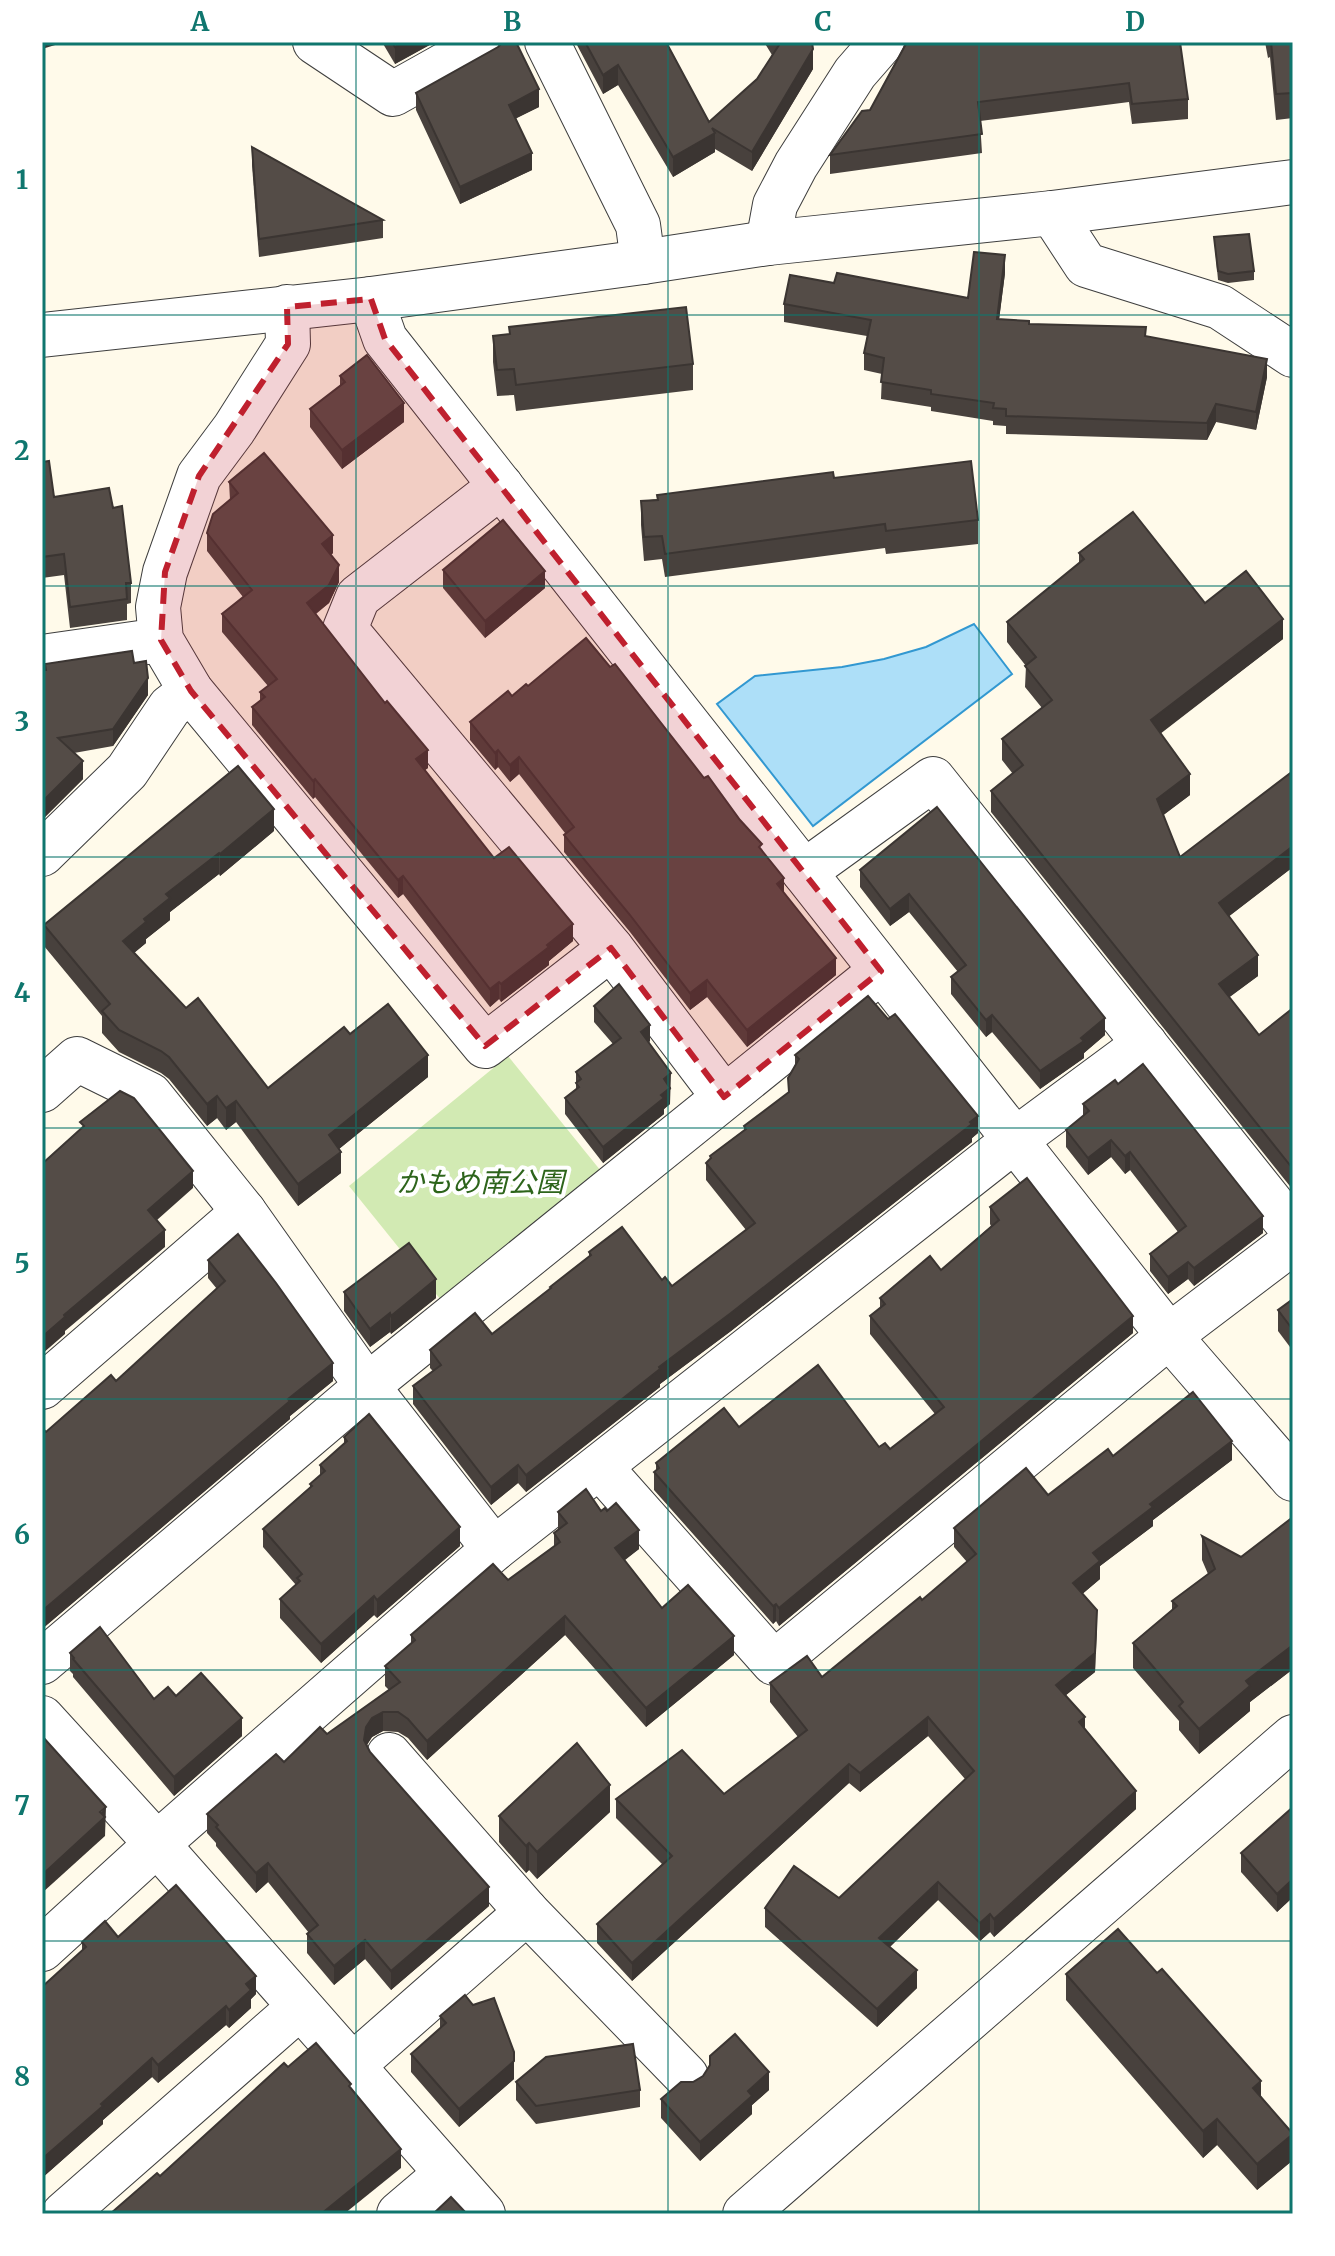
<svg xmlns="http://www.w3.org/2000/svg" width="1335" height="2256" viewBox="0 0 1335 2256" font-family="Merriweather,'Noto Sans JP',serif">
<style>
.green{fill:#d2eab3}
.water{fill:#addff8;stroke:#3298d1;stroke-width:2}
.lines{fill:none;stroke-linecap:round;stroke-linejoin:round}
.minor-casing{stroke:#3e3e3e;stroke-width:46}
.minor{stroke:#fff;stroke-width:44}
.wall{fill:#48413d}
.shaded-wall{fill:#3b3532}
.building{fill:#544c47;stroke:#3b3532;stroke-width:2}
.marked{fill:#bf202e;fill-opacity:0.2;stroke:#bf202e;stroke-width:6;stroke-dasharray:16 10;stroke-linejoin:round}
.grid{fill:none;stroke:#0f766e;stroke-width:2;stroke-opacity:0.55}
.labels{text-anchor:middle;stroke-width:8;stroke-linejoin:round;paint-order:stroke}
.park-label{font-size:28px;font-style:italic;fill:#2d641b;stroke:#fff}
.neatline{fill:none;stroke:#0f766e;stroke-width:3}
.grid-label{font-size:26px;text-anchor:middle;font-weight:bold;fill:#0f766e}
</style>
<rect width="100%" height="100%" fill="#fffaea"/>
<polygon class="green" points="508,1056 609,1181 449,1310 349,1186"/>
<polygon class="water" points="974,624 1012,674 813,826 717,704 755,676 842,667 884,659 926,647"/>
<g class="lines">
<defs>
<g id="minor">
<polyline points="315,42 393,94 486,42"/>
<polyline points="547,42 638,225 643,262"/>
<polyline points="1052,213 1086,265 1220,307 1293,355"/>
<polyline points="768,243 775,205 796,165 855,73 882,42"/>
<polyline points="371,299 385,339 1169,1336 1293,1479"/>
<polyline points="287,307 288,344 234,429 199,476 165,572 158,607 161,640 191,691 485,1046 611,948"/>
<polyline points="42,335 371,299 643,262 768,243 1052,213 1293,182"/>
<polyline points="501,486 358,597 345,629 611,948 724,1097"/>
<polyline points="42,657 161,640"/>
<polyline points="42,854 127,771 170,707 191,691"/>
<polyline points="804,872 933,779 1293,1230"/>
<polyline points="42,1090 77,1059 150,1095 244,1212 367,1386 494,1549"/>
<polyline points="42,1387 244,1212"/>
<polyline points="600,1467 774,1663 1169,1336 1293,1242"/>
<polyline points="42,1662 367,1386 881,971"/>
<polyline points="42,1718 157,1844 483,2214"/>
<polyline points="389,1755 527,1912 686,2076"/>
<polyline points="42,1949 157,1844 494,1549 1015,1140 1145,1044"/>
<polyline points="353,2065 527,1912"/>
<polyline points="64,2214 300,2007"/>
<polyline points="399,2214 446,2174"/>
<polyline points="745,2214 1293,1737"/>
</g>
</defs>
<use href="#minor" class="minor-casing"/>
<use href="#minor" class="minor"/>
</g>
<g class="wall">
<polygon points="382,42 435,42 395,64"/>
<polygon points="577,42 674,42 668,45 709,122 757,79 772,55 764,42 812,42 813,69 752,171 715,149 715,152 673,177 618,85 603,94 577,45"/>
<polygon points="906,42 1180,42 1188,99 1188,119 1132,124 1129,102 980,121 982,153 830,174 830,155 870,110"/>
<polygon points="1265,42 1293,42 1293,118 1276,120 1270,57 1268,58"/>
<polygon points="416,93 539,107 516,118 532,170 460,204 416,110"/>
<polygon points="252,147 383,220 383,238 259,257 252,165"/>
<polygon points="1214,237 1254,271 1254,280 1228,283 1218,280"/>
<polygon points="1005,273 999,319 1029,324 1145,336 1267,377 1256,430 1216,422 1207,440 1006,434 1006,426 993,425 993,421 931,411 931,407 881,399 882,374 864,370 864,353 867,336 784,322 784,304 834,283 968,298"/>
<polygon points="509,327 693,364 693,390 516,411 514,395 497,396 493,362 493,336 509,334"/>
<polygon points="340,376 404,422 342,469 310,427 310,409 340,386"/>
<polygon points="42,462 54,497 113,508 131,583 131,603 127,604 127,620 70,628 64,575 42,578"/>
<polygon points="834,478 978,520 978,544 886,554 885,548 665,577 662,559 644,561 641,525 641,501"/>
<polygon points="229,482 333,553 331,555 339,582 329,603 316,614 428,768 424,770 494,858 573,941 549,961 549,965 501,1002 499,999 490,1007 403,894 398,898 315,797 313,799 252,725 252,707 260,701 260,692 268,686 222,632 222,614 243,597 207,551 207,533 230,500"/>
<polygon points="1079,553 1205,603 1283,639 1160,733 1190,795 1163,815 1180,857 1293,771 1293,867 1229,916 1258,976 1229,997 1259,1035 1293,1008 1293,1190 991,812 991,791 1013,774 1002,760 1002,739 1042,708 1025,687 1026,666 1007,642 1007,622 1079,563"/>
<polygon points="443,570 545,588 485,638 443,588"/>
<polygon points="134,663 148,695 113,746 74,753 83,779 42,820 45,664"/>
<polygon points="610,667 740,820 762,850 784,894 836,975 747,1047 707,997 690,1010 630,932 564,852 564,835 565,833 519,774 510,782 498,767 495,770 470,740 470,722 528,686"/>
<polygon points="937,807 1105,1035 1084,1053 1084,1058 1040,1089 992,1032 986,1037 951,994 951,977 958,972 909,912 890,926 860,887 860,870"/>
<polygon points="274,831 220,876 219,874 170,912 170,920 146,939 146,943 134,953 186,1008 268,1088 350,1034 428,1077 339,1149 341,1173 298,1206 236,1122 226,1130 217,1118 207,1126 169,1079 161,1073 119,1052 102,1033 102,1016 44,946 44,925"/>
<polygon points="594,1006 650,1041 649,1042 671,1089 670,1090 670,1104 664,1109 664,1114 603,1163 565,1114 565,1098 576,1089 576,1072 613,1044 594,1022"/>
<polygon points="795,1055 978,1133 972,1138 972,1142 731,1331 660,1384 660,1387 526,1492 518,1483 491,1505 413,1404 413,1386 433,1371 430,1368 430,1350 492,1334 550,1289 550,1287 589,1256 589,1252 662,1280 672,1286 746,1230 706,1180 706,1163 710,1160 710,1156 744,1130 744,1126 788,1093 788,1078 795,1065"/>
<polygon points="1083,1104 1263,1233 1194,1286 1188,1279 1168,1294 1150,1271 1150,1254 1178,1232 1130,1170 1125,1174 1111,1157 1088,1175 1066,1147 1066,1130 1083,1116"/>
<polygon points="990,1207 1133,1333 779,1626 776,1621 773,1624 654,1490 654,1472 656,1470 656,1463 739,1427 890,1449 935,1414 870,1334 870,1316 880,1308 880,1298 941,1270 991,1226 990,1224"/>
<polygon points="208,1260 333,1381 290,1416 290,1419 42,1629 42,1428 46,1432 116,1381 217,1289 208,1278"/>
<polygon points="344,1292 436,1298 391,1334 390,1332 370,1347 344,1311"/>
<polygon points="1293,1299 1293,1351 1278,1331 1278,1310"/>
<polygon points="344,1437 460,1546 377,1618 374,1615 321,1663 280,1618 280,1599 296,1585 263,1547 263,1529 310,1487 310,1484 320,1475 320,1465 344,1444"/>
<polygon points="1113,1456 1232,1460 1153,1520 1153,1526 1100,1566 1100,1579 1082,1594 1097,1628 1095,1672 1066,1695 1085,1729 1136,1809 994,1937 990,1932 980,1941 938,1900 890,1947 917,1988 877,2027 765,1927 765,1908 839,1898 965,1779 928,1736 860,1792 849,1783 632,1981 597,1943 597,1924 662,1864 616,1818 616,1799 724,1794 798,1737 770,1702 770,1683 822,1677 922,1600 967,1562 954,1547 954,1528 1048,1495"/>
<polygon points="601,1511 639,1549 624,1560 662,1608 734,1655 646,1727 565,1635 427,1760 408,1738 398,1732 383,1731 372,1737 367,1745 370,1752 489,1906 391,1990 365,1959 334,1985 307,1953 307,1934 309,1933 268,1882 256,1893 216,1846 216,1843 207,1833 207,1814 327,1734 389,1690 385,1686 385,1666 411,1643 411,1635 508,1580 554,1546 554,1533 558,1530 558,1512"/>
<polygon points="1293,1517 1293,1669 1250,1702 1250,1711 1199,1754 1179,1730 1179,1721 1133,1668 1133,1643 1172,1610 1172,1601 1208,1574 1202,1560 1202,1536 1241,1557"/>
<polygon points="70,1653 154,1699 242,1736 174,1796 73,1677 73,1674 70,1671"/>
<polygon points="1293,1807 1293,1897 1277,1912 1241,1872 1241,1853"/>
<polygon points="610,1812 537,1879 529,1870 526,1873 499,1842 499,1816"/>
<polygon points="118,1937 256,1994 251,1999 251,2008 229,2028 226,2025 158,2083 152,2077 103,2120 103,2124 42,2178 42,1987 82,1951 82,1942"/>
<polygon points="1066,1974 1261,2096 1293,2160 1257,2190 1217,2145 1203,2158 1066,2000"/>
<polygon points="440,2016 514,2079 459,2127 411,2072 411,2054 440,2029"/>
<polygon points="516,2082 640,2090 640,2107 536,2124 516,2100"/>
<polygon points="769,2090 752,2105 752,2114 700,2161 661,2118 661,2099"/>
</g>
<g class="shaded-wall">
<polygon points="42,42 65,42 42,49"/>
<polygon points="403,42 435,42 395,64 395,47"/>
<polygon points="813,49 813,69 752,171 752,152"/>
<polygon points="618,65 618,85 603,94 603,75"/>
<polygon points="539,89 539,107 509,122 509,105"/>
<polygon points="715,133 715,152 673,177 673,157"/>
<polygon points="532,153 532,170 460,204 460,187"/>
<polygon points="1005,255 1005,273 997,336 997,319"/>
<polygon points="1267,359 1267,377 1256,430 1256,412"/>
<polygon points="404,403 404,422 342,469 342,450"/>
<polygon points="1216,404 1216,422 1207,440 1207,423"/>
<polygon points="333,535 333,553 322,562 322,544"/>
<polygon points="339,565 339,582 329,603 307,620 307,603"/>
<polygon points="545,571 545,588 485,638 485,621"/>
<polygon points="1283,619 1283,639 1151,741 1151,720"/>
<polygon points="148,678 148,695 113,746 113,729"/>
<polygon points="428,750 428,768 416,777 416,759"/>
<polygon points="498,750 498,767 495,770 495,753"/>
<polygon points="519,757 519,774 510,782 510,765"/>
<polygon points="83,761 83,779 42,820 42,802"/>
<polygon points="1190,774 1190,795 1157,820 1157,799"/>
<polygon points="315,779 315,797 313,799 313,781"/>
<polygon points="274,809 274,831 220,876 220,854"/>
<polygon points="1293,846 1293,867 1219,924 1219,903"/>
<polygon points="219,853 219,874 170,912 170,920 146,939 146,943 123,962 123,941 166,894"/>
<polygon points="403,876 403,894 398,898 398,880"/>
<polygon points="784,878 784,895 777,884"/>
<polygon points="909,894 909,912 890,926 890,909"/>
<polygon points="573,924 573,941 549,961 549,965 501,1002 501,984"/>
<polygon points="1258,955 1258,976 1219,1005 1219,984"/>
<polygon points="836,958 836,975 747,1047 747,1030"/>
<polygon points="707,980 707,997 690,1010 690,993"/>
<polygon points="499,982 499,999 490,1007 490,989"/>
<polygon points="992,1015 992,1032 986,1037 986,1020"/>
<polygon points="1105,1018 1105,1035 1084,1053 1084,1058 1040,1089 1040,1071"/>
<polygon points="650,1025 650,1041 641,1048 641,1032"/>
<polygon points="428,1055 428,1077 329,1157 329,1135"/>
<polygon points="671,1073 670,1104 664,1109 664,1114 603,1163 603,1147 664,1079"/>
<polygon points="217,1096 217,1118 207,1126 207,1104"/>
<polygon points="236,1101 236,1122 226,1130 226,1108"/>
<polygon points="978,1116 978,1133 972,1138 972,1142 731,1331 660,1384 660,1387 526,1492 526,1475 659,1367"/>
<polygon points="1111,1140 1111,1157 1088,1175 1088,1158"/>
<polygon points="341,1152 341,1173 298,1206 298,1184"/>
<polygon points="1130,1152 1130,1170 1125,1174 1125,1156"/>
<polygon points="193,1171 193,1188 148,1228 148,1210"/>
<polygon points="1263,1216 1263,1233 1194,1286 1194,1268"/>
<polygon points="165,1230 165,1247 65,1331 65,1334 42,1354 42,1337 64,1315"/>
<polygon points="1188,1262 1188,1279 1168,1294 1168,1277"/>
<polygon points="436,1279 436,1298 391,1334 391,1316"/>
<polygon points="390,1313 390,1332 370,1347 370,1329"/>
<polygon points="1133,1316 1133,1333 779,1626 779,1608"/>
<polygon points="333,1363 333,1381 290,1416 290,1419 42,1629 42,1611 288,1399"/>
<polygon points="1232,1441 1232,1460 1153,1520 1153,1526 1100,1566 1100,1579 1073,1602 1073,1583 1093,1553 1150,1504"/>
<polygon points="518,1465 518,1483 491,1505 491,1487"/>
<polygon points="460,1527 460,1546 377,1618 377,1600"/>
<polygon points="639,1530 639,1549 615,1568 615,1548"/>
<polygon points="374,1596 374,1615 321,1663 321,1644"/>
<polygon points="776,1604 776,1621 773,1624 773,1606"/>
<polygon points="1097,1610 1095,1672 1056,1703 1056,1685"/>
<polygon points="565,1616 565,1635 427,1760 427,1741"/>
<polygon points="734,1636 734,1655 646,1727 646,1708"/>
<polygon points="1293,1645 1293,1669 1250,1702 1250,1711 1199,1754 1199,1729 1246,1681"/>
<polygon points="383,1712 383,1731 372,1737 366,1746 364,1740 366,1727 372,1718"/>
<polygon points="928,1717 928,1736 860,1792 860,1773"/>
<polygon points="1085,1717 1085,1735 1079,1722"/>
<polygon points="242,1718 242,1736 174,1796 174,1777"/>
<polygon points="849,1764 849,1783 632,1981 632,1963"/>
<polygon points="610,1785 610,1812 537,1879 537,1852"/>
<polygon points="1136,1791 1136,1809 994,1937 994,1919"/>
<polygon points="106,1807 105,1836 42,1893 42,1875"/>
<polygon points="529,1843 529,1870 526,1873 526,1846"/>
<polygon points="268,1863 268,1882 256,1893 256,1873"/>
<polygon points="1293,1879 1293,1897 1277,1912 1277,1894"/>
<polygon points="938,1882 938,1900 879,1957 879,1938"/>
<polygon points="489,1887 489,1906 391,1990 391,1971"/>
<polygon points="990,1914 990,1932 980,1941 980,1923"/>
<polygon points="365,1940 365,1959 334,1985 334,1966"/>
<polygon points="917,1970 917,1988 877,2027 877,2009"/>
<polygon points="256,1976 256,1994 251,1999 251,2008 229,2028 229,2010 246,1984"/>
<polygon points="226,2006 226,2025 158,2083 158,2065"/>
<polygon points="152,2058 152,2077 103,2120 103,2124 42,2178 42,2159 101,2104"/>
<polygon points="514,2061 514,2079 459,2127 459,2109"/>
<polygon points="769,2072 769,2090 752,2105 752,2114 700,2161 700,2142 748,2091"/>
<polygon points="1261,2081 1261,2108 1253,2088"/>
<polygon points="1217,2119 1217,2145 1203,2158 1203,2131"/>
<polygon points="1293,2134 1293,2160 1257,2190 1257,2164"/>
<polygon points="401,2149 401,2168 344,2214 321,2214"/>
</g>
<g class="building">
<polygon points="392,42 403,42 395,47"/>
<polygon points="503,42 516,42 539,89 509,105 532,153 460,187 416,93 498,47"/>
<polygon points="585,42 666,42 709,122 757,79 779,45 777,42 812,42 813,49 752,152 712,128 715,133 673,157 618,65 603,75"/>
<polygon points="907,42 1180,42 1188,99 1132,104 1129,83 978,102 982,134 830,155 862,111 870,110"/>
<polygon points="1271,42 1293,42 1293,93 1276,94"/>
<polygon points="252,147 383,220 259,239"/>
<polygon points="1249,234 1254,271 1228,274 1218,271 1214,237"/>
<polygon points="974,252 1005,255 997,319 1029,321 1029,324 1146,327 1145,336 1267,359 1256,412 1216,404 1207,423 1006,416 1006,409 993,408 994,403 931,394 931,390 881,382 884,358 864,353 871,320 784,304 790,275 834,283 837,273 968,298"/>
<polygon points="686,307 693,364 516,385 514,369 497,370 493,336 510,334 509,327"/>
<polygon points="367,355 404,403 342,450 310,409 345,382 340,376"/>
<polygon points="264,453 333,535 322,544 339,565 329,585 307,603 385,703 387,701 428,750 416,759 494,858 509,847 573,924 547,945 549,947 501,984 499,982 490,989 403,876 398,880 315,779 313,781 252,707 265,697 260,692 277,679 222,614 252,590 207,533 213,514 238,493 229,482"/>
<polygon points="49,461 54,497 109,488 113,508 122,506 131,583 126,583 127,599 70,607 64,554 42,557 42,462"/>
<polygon points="971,461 978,520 886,531 885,524 665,554 662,536 644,537 641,501 658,500 657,495 833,472 834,478"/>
<polygon points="1133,512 1205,603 1246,571 1283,619 1151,720 1190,774 1157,799 1180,857 1293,771 1293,846 1219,903 1258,955 1219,984 1259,1035 1293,1008 1293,1169 991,791 1023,765 1002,739 1052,700 1025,666 1036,657 1007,622 1084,559 1079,553"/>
<polygon points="503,520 545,571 485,621 443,570"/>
<polygon points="586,638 610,667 615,664 704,778 708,776 740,820 762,844 759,847 784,878 777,884 836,958 747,1030 707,980 690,993 630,915 564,835 574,827 519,757 510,765 498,750 495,753 470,722 508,691 512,696 526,684 528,686"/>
<polygon points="132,651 134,663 146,661 148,678 113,729 58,738 83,761 42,802 42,670 46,670 45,664"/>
<polygon points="238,766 274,809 220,854 219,853 166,894 170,898 144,919 146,922 123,941 186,1008 198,998 268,1088 344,1027 350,1034 388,1004 428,1055 329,1135 341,1152 298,1184 236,1101 226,1108 217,1096 207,1104 169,1057 161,1051 119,1030 102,1011 110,1004 44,925"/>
<polygon points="937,807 1105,1018 1081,1038 1084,1041 1040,1071 992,1015 986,1020 951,977 966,965 909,894 890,909 860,870"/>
<polygon points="619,984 650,1025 641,1032 671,1073 664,1079 670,1088 661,1095 664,1098 603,1147 565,1098 579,1087 576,1083 581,1079 576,1072 621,1038 594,1006"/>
<polygon points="868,996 888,1019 895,1014 978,1116 970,1122 972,1124 731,1313 659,1367 660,1369 526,1475 518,1465 491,1487 413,1386 441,1365 430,1350 475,1313 492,1334 551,1288 550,1287 591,1255 589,1252 622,1227 662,1280 665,1277 672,1286 755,1223 706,1163 711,1158 710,1156 746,1129 744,1126 789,1092 788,1078 799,1059 795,1055"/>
<polygon points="1143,1064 1263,1216 1194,1268 1188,1262 1168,1277 1150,1254 1186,1226 1130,1152 1125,1156 1111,1140 1088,1158 1066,1130 1089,1111 1083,1104 1115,1080 1118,1084"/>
<polygon points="120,1091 134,1098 193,1171 148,1210 165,1230 64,1315 65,1317 42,1337 42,1164 84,1126 80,1122"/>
<polygon points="1027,1178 1133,1316 779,1608 776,1604 773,1606 654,1472 659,1468 656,1463 724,1408 739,1427 818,1365 879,1447 885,1443 890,1449 944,1407 870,1316 885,1304 880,1298 930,1256 941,1270 999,1220 990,1207"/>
<polygon points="238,1234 276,1283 333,1363 288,1399 290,1401 42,1611 42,1428 46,1432 111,1375 116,1381 225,1281 208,1260"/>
<polygon points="409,1243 436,1279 391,1316 390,1313 370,1329 344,1292"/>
<polygon points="1293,1299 1293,1330 1278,1310"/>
<polygon points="1193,1392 1232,1441 1150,1504 1153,1507 1093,1553 1100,1561 1073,1583 1097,1610 1095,1653 1056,1685 1085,1717 1079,1722 1136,1791 994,1919 990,1914 980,1923 938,1882 879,1938 917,1970 877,2009 765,1908 794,1866 839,1898 974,1771 928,1717 860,1773 849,1764 632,1963 597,1924 672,1856 616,1799 682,1750 724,1794 807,1730 770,1683 807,1656 822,1677 920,1597 922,1600 976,1554 954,1528 1026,1468 1048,1495 1108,1449 1113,1456"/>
<polygon points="369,1414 460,1527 377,1600 374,1596 321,1644 280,1599 300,1581 297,1578 302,1574 263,1529 312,1486 310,1484 325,1471 320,1465 347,1441 344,1437"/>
<polygon points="586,1489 601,1511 605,1508 607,1511 616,1503 639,1530 615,1548 662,1608 688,1585 734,1636 646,1708 565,1616 427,1741 408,1719 398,1712 383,1712 372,1718 366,1727 364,1740 370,1752 489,1887 391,1971 365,1940 334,1966 307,1934 318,1925 268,1863 256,1873 216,1827 218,1825 207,1814 276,1754 284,1762 320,1727 327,1734 400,1682 385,1666 415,1640 411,1635 493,1564 508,1580 560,1542 554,1533 567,1523 558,1512"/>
<polygon points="1293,1517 1293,1645 1246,1681 1250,1686 1199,1729 1179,1706 1183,1702 1133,1643 1177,1606 1172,1601 1215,1569 1202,1536 1241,1557"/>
<polygon points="100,1627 154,1699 168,1687 176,1696 201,1673 242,1718 174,1777 73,1659 74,1658 70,1653"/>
<polygon points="42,1736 106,1807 100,1812 105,1817 42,1875"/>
<polygon points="577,1743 610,1785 537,1852 529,1843 526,1846 499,1816"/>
<polygon points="1293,1807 1293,1879 1277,1894 1241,1853"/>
<polygon points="176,1885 256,1976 246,1984 251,1990 229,2010 226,2006 158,2065 152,2058 101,2104 103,2106 42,2159 42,1987 86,1947 82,1942 105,1921 118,1937"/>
<polygon points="1118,1929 1157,1973 1162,1969 1261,2081 1253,2088 1293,2134 1257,2164 1217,2119 1203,2131 1066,1974"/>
<polygon points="465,1995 473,2005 494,1998 514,2052 514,2061 459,2109 411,2054 446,2023 440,2016"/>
<polygon points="735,2034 769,2072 748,2091 752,2096 700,2142 661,2099 681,2082 693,2082 703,2076 710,2065 710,2056"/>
<polygon points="316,2043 351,2084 349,2086 401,2149 321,2214 110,2214 157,2173 160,2176 284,2063 288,2067"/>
<polygon points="633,2044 640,2090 536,2106 516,2082 546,2057"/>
<polygon points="451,2197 467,2214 433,2214"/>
</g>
<path class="marked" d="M 371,299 L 385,339 L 881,971 L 724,1097 L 611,948 L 485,1046 L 191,691 L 161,640 L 165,572 L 199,476 L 288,344 L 287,307 Z"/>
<path class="grid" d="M 356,42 L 356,2214M 668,42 L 668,2214M 979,42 L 979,2214M 42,315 L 1293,315M 42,586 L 1293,586M 42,857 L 1293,857M 42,1128 L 1293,1128M 42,1399 L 1293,1399M 42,1670 L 1293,1670M 42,1941 L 1293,1941"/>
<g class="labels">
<g class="park-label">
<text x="480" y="1192">かもめ南公園</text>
</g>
</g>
<rect width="1335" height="2256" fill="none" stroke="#ffffff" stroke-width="88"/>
<rect x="44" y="44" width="1247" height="2168" class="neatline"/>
<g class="grid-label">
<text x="200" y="31">A</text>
<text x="512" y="31">B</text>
<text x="823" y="31">C</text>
<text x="1135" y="31">D</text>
<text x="22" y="189">1</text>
<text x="22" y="460">2</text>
<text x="22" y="731">3</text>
<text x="22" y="1002">4</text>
<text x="22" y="1273">5</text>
<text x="22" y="1544">6</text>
<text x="22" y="1815">7</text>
<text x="22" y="2086">8</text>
</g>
</svg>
